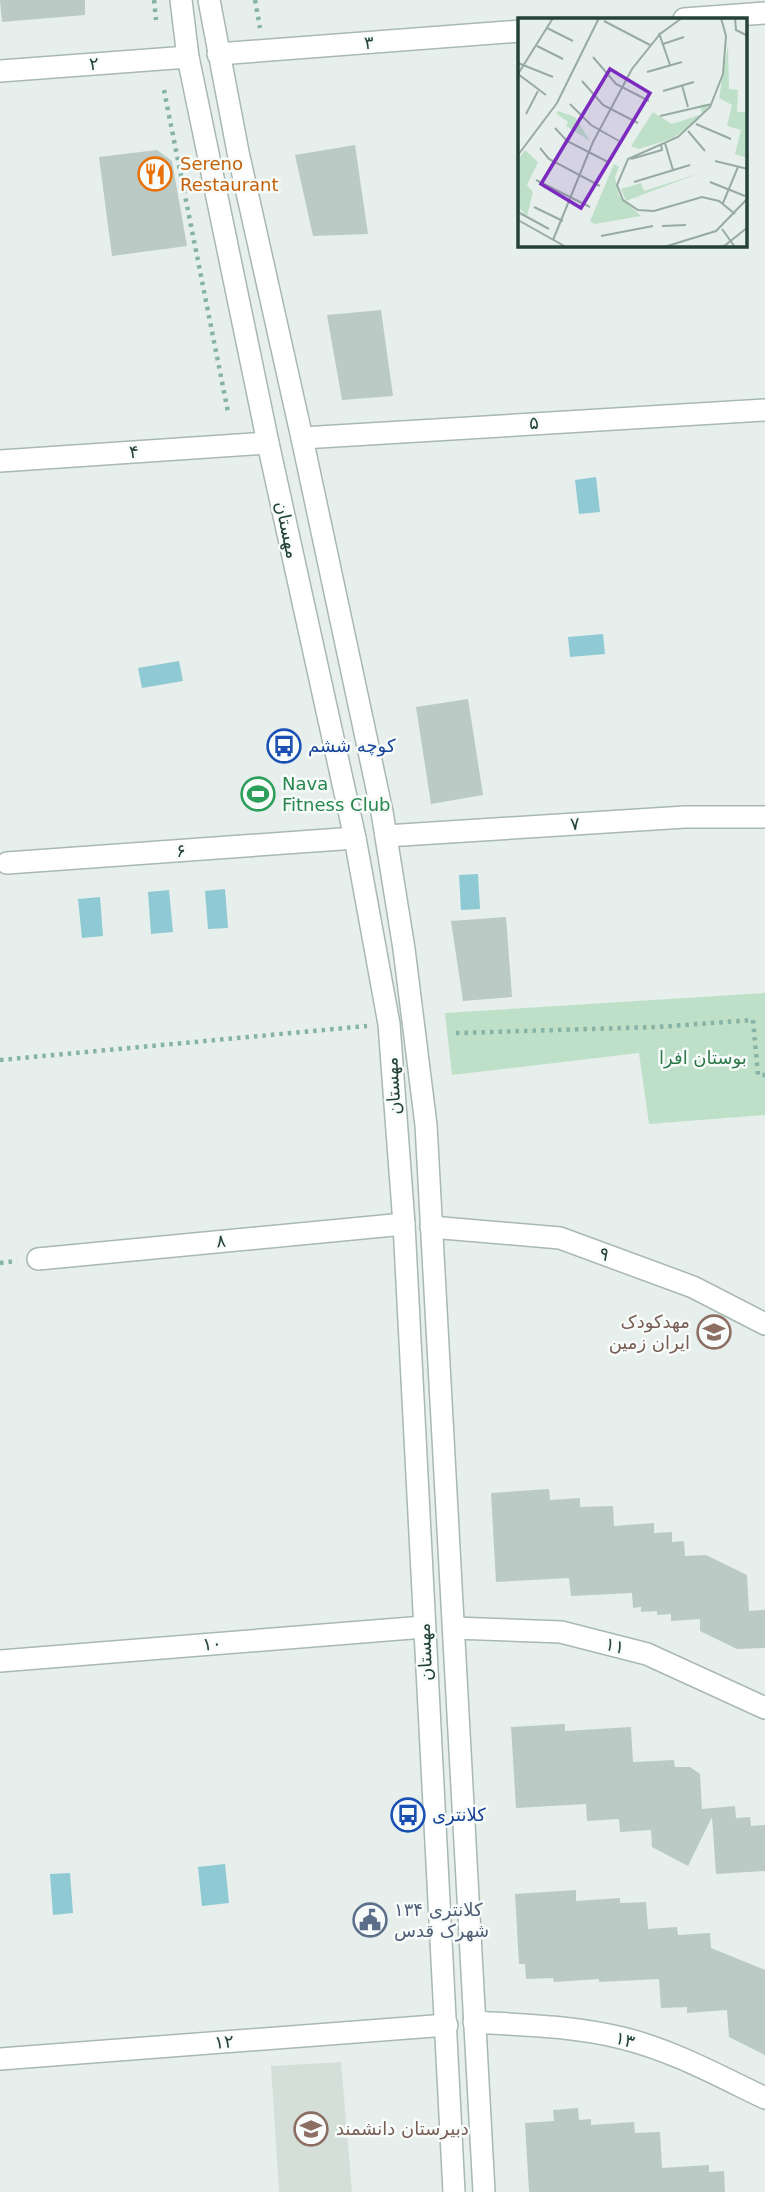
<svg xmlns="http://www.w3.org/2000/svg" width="765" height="2192" viewBox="0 0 765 2192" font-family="'DejaVu Sans','Noto Naskh Arabic',sans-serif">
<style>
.built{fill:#d4dfda}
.green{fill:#bfe0c8}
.water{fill:#8ec9d4}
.building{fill:#bbcac4}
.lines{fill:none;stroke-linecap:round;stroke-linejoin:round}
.minor-casing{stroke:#a8b8b2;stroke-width:24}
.tertiary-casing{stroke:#a8b8b2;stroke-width:24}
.path{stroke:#86b3a5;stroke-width:4.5;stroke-dasharray:3.5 5;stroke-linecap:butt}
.minor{stroke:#fff;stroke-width:21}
.tertiary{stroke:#fff;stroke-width:21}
.labels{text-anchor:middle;stroke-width:5;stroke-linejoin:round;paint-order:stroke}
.street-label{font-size:18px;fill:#24423a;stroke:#f7fbf9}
.food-label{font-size:18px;fill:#c56008;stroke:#f7fbf9;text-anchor:start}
.transit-label{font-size:18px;fill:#164399;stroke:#f7fbf9;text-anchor:start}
.leisure-label{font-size:18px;fill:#27864d;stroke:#f7fbf9;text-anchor:start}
.park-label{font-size:18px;fill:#2d7a4b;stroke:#f7fbf9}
.education-label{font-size:18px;fill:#785e54;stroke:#f7fbf9;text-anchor:end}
.service-label{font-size:18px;fill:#4e5e75;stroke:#f7fbf9;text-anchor:start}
.inset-road{fill:none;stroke:#98aaa4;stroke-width:2}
.view{fill:#7b2cbf;fill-opacity:0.15;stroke:#7b2cbf;stroke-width:3.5}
.inset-edge{fill:none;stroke:#24423a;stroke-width:3.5}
</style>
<rect width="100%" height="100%" fill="#e6efeb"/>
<polygon class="built" points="341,2062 352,2192 279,2192 271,2066"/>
<polygon class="green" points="765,993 765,1115 649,1124 639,1053 452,1075 445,1013"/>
<g class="water">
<polygon points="596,477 600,512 579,514 575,480"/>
<polygon points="603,634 605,654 570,657 568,637"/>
<polygon points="179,661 183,681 142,688 138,668"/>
<polygon points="478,874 480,909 461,910 459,875"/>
<polygon points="225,889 228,928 208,929 205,891"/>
<polygon points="169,890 173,932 151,934 148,892"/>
<polygon points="100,897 103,936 82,938 78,899"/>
<polygon points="225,1864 229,1903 202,1906 198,1867"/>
<polygon points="70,1873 73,1913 53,1915 50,1874"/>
</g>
<g class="building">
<polygon points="0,0 85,0 85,15 2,22"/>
<polygon points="355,145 368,234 313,236 295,155"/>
<polygon points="157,150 172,161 187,246 112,256 99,157"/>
<polygon points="381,310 393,396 342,400 327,315"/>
<polygon points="468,699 483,795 431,804 416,707"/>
<polygon points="506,917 512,997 463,1001 451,921"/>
<polygon points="549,1489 550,1500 580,1498 580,1507 613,1506 614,1526 654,1523 654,1533 672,1532 672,1542 684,1541 685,1556 706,1555 747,1575 749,1611 765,1610 765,1648 737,1649 700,1631 700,1619 671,1621 671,1614 657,1615 657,1611 641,1612 641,1607 633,1608 632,1593 571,1596 569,1578 496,1582 491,1493"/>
<polygon points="565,1724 565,1731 631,1727 633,1762 674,1760 675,1767 690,1767 700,1774 702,1809 735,1806 736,1818 750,1817 751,1826 765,1825 765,1871 716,1874 712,1817 688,1866 652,1847 651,1830 620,1832 619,1819 587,1821 586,1804 516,1808 511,1727"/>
<polygon points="576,1890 576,1901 620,1898 620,1903 646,1902 648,1929 677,1927 678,1935 710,1933 711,1948 765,1970 765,2055 729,2037 727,2010 687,2013 687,2007 661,2008 659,1979 599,1982 599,1979 554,1982 553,1978 526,1979 525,1964 519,1964 515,1894"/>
<polygon points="578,2108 579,2120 591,2119 591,2125 634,2122 635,2133 660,2132 662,2168 709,2165 709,2172 724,2171 725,2192 529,2192 525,2123 554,2121 553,2110"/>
</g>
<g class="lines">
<defs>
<g id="minor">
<polyline points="684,19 765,13"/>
<polyline points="218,54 520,31"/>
<polyline points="0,71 188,57"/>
<polyline points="302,438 765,410"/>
<polyline points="0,461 268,443"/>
<polyline points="386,836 685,817 765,817"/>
<polyline points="7,863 355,838"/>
<polyline points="431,1227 560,1238 693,1287 765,1324"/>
<polyline points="38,1259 404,1224"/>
<polyline points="454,1628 561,1632 647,1654 765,1708"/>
<polyline points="0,1661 424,1627"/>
<path d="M 474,2022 C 524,2025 573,2026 622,2038 C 672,2050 719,2076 765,2098"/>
<polyline points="0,2059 447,2025"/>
</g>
<g id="tertiary">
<polyline points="181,0 188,57 268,443 355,838 389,1024 404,1224 454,2192"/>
<polyline points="209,0 238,152 302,438 382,812 404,949 426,1125 484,2192"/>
</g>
</defs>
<use href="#minor" class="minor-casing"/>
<use href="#tertiary" class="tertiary-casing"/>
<g class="path">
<polyline points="154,0 156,20"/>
<polyline points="255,0 260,28"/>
<polyline points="164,90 228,412"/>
<polyline points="456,1033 657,1027 753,1020 758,1075 765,1075"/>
<polyline points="0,1060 367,1026"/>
<polyline points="0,1263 17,1261"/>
</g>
<use href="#minor" class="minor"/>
<use href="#tertiary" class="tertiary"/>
</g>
<defs>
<symbol id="restaurant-ring" viewBox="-11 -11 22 22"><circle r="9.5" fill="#f7fbf9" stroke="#e8710a" stroke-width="1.5"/><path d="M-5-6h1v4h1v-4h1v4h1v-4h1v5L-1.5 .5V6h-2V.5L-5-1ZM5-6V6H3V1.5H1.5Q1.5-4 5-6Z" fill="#e8710a"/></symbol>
<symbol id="bus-ring" viewBox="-11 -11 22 22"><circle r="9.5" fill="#f7fbf9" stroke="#1a4fb4" stroke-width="1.5"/><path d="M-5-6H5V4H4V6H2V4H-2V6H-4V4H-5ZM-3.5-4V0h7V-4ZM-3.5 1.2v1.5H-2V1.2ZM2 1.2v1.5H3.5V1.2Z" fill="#1a4fb4"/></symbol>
<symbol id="stadium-ring" viewBox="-11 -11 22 22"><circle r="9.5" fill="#f7fbf9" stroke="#2e9e5b" stroke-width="1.5"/><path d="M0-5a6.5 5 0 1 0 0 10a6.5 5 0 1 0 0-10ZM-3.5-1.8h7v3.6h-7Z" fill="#2e9e5b"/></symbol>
<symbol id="school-ring" viewBox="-11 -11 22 22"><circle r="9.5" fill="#f7fbf9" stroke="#8d6e63" stroke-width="1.5"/><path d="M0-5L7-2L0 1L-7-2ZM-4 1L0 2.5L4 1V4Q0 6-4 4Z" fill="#8d6e63"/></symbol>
<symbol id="civic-ring" viewBox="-11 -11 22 22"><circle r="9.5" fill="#f7fbf9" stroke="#5c6f8a" stroke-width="1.5"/><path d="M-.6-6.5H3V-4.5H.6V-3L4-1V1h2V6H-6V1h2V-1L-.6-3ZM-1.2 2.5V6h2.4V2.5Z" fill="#5c6f8a"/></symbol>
</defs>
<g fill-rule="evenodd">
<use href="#restaurant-ring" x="136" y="155" width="38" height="38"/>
<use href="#bus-ring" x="265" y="727" width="38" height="38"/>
<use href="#stadium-ring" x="239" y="775" width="38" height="38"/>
<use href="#school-ring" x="695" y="1313" width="38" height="38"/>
<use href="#bus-ring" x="389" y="1796" width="38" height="38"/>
<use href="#civic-ring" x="351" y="1901" width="38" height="38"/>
<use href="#school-ring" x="292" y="2110" width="38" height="38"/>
</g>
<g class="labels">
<g class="street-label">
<text transform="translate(369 43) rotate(-4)" y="6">۳</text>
<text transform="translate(94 64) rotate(-4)" y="6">۲</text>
<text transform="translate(534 423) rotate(-4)" y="6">۵</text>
<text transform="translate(134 452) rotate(-4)" y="6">۴</text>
<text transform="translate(287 530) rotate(78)" y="6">مهستان</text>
<text transform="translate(575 824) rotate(-4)" y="6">۷</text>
<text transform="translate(181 851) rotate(-4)" y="6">۶</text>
<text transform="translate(393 1086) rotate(-94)" y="6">مهستان</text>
<text transform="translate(221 1241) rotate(-5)" y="6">۸</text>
<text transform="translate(604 1254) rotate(20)" y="6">۹</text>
<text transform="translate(212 1644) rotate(-5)" y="6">۱۰</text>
<text transform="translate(615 1646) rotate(15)" y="6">۱۱</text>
<text transform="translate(425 1652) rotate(-93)" y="6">مهستان</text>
<text transform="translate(625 2040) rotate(16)" y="6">۱۳</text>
<text transform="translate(224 2042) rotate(-4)" y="6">۱۲</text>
</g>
<g class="food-label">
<text x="180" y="170">Sereno<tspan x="180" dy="21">Restaurant</tspan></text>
</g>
<g class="transit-label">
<text x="308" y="752">کوچه ششم</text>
<text x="432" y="1821">کلانتری</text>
</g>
<g class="leisure-label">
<text x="282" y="790">Nava<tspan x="282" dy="21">Fitness Club</tspan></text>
</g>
<g class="park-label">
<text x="703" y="1064">بوستان افرا</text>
</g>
<g class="education-label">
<text x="690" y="1328">مهدکودک<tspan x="690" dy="21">ایران زمین</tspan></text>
<text x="336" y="2135" text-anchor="start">دبیرستان دانشمند</text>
</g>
<g class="service-label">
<text x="394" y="1916">کلانتری ۱۳۴<tspan x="394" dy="21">شهرک قدس</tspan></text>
</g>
</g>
<g transform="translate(518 18)">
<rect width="229" height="229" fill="#e6efeb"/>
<path d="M 210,26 L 211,71 L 220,72 L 219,94 L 228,94 L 229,140 L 217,136 L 223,112 L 209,108 L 214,87 L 201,80 ZM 192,86 L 186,95 L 178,104 L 155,120 L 121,131 L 113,128 L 135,94 L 154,106 L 184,96 L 182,87 ZM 40,93 L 57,99 L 72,123 L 48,108 L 50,104 L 38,95 ZM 7,132 L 20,144 L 9,167 L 15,174 L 9,198 L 0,189 L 0,142 ZM 96,146 L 101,149 L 97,159 L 101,178 L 123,198 L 77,206 L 72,203 ZM 182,155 L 108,183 L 103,171 L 123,165 L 126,173 Z" fill="#bfe0c8"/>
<path class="inset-road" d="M 203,0 L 208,18 L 205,56 L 192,89 L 160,119 L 110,141 L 99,167 L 105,182 L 120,192 L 136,193 L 184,179 L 201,183 L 217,196M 217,0 L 218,12 L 230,18M 86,3 L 132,27M 29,10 L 55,23M 141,15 L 152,47M 145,26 L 166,19M 19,28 L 45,41M 75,39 L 98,66 L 131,83M 0,45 L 35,59M 129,54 L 164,44M 0,56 L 35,0M 0,56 L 28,77M 64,63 L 85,87 L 120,105M 164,67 L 170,89M 145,73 L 176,64M 52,86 L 73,107 L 101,123M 8,96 L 20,73M 142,98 L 194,86M 178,106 L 213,121M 37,110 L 49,123 L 90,144M 170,113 L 187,133M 147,125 L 155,152M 22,130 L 31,141 L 82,168M 0,137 L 39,85 L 81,0M 113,141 L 144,132 L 143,127M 197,143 L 230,151M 18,162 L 72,189M 116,164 L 172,147M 192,164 L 227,178M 205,185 L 220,149M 16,189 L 45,203M 0,194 L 31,211M 0,202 L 48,229M 144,208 L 168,207M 204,211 L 217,229M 83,218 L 135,208M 35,222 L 75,124 L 114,51 L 142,16 L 164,0M 146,229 L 198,213 L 230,180M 205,229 L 230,209"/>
<path class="view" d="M 92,51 L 132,75 L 63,190 L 23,166 Z"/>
<rect width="229" height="229" class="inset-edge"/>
</g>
</svg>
